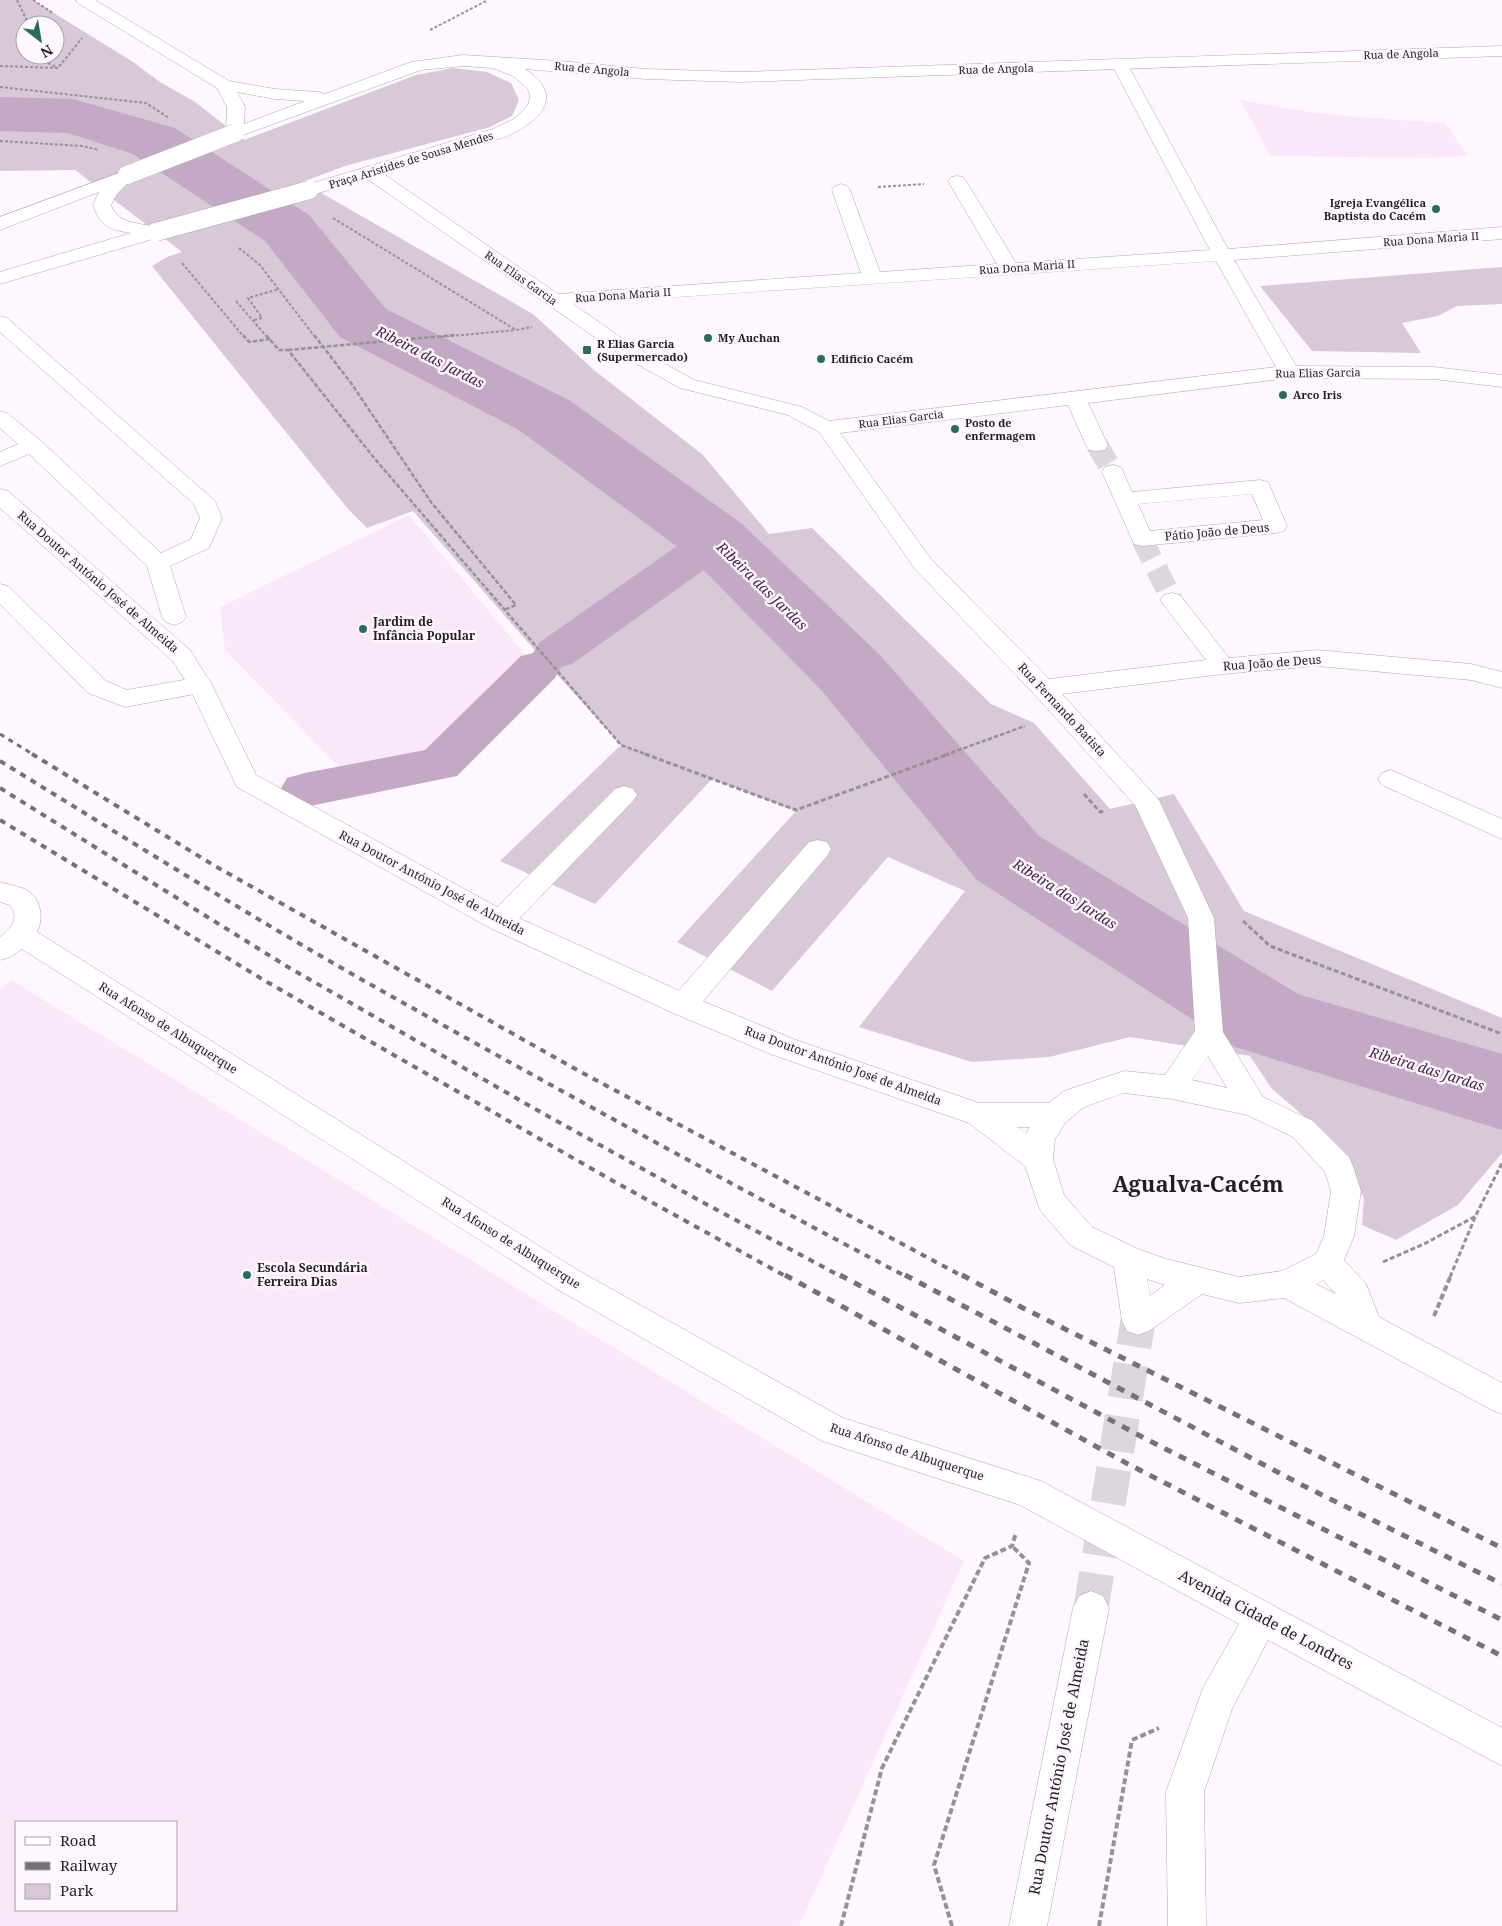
<svg xmlns="http://www.w3.org/2000/svg" width="1502" height="1926" viewBox="0 0 1502 1926" font-family="'Noto Serif',serif">
<style>
.built{fill:#fae8fa;fill-rule:evenodd}
.green{fill:#d8c8d8;fill-rule:evenodd}
.lines{fill:none;stroke-linecap:round;stroke-linejoin:round}
.canal{fill:#c3a9c3;fill-rule:evenodd}
.river{fill:#c3a9c3;fill-rule:evenodd}
.street-tunnel-far1{stroke:#ded6de;stroke-width:22;stroke-dasharray:22 11;stroke-linecap:butt}
.street-tunnel{stroke:#ded6de;stroke-width:35;stroke-dasharray:35 18;stroke-linecap:butt}
.lane-casing{stroke:#b0a5b0;stroke-width:1}
.street-casing{stroke:#b0a5b0;stroke-width:1}
.secondary-casing{stroke:#b0a5b0;stroke-width:1}
.path-far3{stroke:#979197;stroke-width:2;stroke-dasharray:3 2;stroke-linecap:butt}
.path-far2{stroke:#979197;stroke-width:2.5;stroke-dasharray:4.5 2;stroke-linecap:butt}
.path-far1{stroke:#979197;stroke-width:3;stroke-dasharray:5 2.5;stroke-linecap:butt}
.path{stroke:#979197;stroke-width:4;stroke-dasharray:6 3;stroke-linecap:butt}
.lane{fill:#fff;fill-rule:evenodd}
.street{fill:#fff;fill-rule:evenodd}
.secondary{fill:#fff;fill-rule:evenodd}
.rail-far2{stroke:#777177;stroke-width:3;stroke-dasharray:5 5;stroke-linecap:butt}
.rail-far1{stroke:#777177;stroke-width:4;stroke-dasharray:6 6;stroke-linecap:butt}
.rail{stroke:#777177;stroke-width:5;stroke-dasharray:8 8;stroke-linecap:butt}
.secondary-bridge-casing{stroke:#b0a5b0;stroke-width:19;stroke-linecap:butt}
.path-bridge-far1{stroke:#979197;stroke-width:2;stroke-dasharray:3 2;stroke-linecap:butt}
.path-bridge{stroke:#979197;stroke-width:2.5;stroke-dasharray:4.5 2;stroke-linecap:butt}
.secondary-bridge{stroke:#fff;stroke-width:18}
.poi-dot{fill:#296c5d;stroke:#fff7ff;stroke-width:2}
.labels{text-anchor:middle;stroke-width:5;stroke-linejoin:round;paint-order:stroke}
.far-street-label{font-size:11px;fill:#221d22;stroke:#fff7ff}
.far-poi-label{font-size:11px;font-weight:bold;fill:#221d22;stroke:#fff7ff;text-anchor:start}
.street-label{font-size:12px;fill:#221d22;stroke:#fff7ff}
.poi-label{font-size:12px;font-weight:bold;fill:#221d22;stroke:#fff7ff;text-anchor:start}
.water-label{font-size:14px;font-style:italic;fill:#452247;stroke:#fff7ff}
.near-street-label{font-size:15px;fill:#221d22;stroke:#fff7ff}
.town-label{font-size:22px;font-weight:bold;fill:#221d22;stroke:#fff7ff}
</style>
<rect width="100%" height="100%" fill="#fff7ff"/>
<g class="built">
<polygon points="1240,100 1309,112 1359,117 1445,123 1468,156 1426,158 1271,156"/>
<polygon points="409,515 529,659 507,672 451,726 437,743 417,760 397,766 345,773 225,650 220,607"/>
<path d="M 11,980 L 964,1561 L 799,1926 L 0,1926 L 0,989 ZM 176,1822 L 176,1910 L 16,1910 L 16,1822 Z"/>
</g>
<g class="green">
<path d="M 0,0 L 33,0 L 133,62 L 160,82 L 195,102 L 244,140 L 416,75 L 453,68 L 487,72 L 511,83 L 519,100 L 512,116 L 490,127 L 345,166 L 302,182 L 533,314 L 594,370 L 703,455 L 769,534 L 812,528 L 991,704 L 1034,723 L 1110,809 L 1174,794 L 1244,911 L 1502,1018 L 1502,1153 L 1458,1205 L 1396,1240 L 1362,1225 L 1364,1198 L 1327,1136 L 1272,1089 L 1250,1056 L 1130,1037 L 1049,1057 L 972,1062 L 859,1027 L 965,891 L 888,857 L 772,991 L 677,942 L 796,811 L 712,779 L 595,904 L 500,861 L 621,745 L 532,647 L 413,511 L 367,528 L 348,509 L 152,266 L 167,257 L 182,252 L 75,170 L 0,171 ZM 25,25 L 55,25 L 55,55 L 25,55 Z"/>
<polygon points="1502,267 1502,304 1457,306 1438,316 1402,323 1421,353 1312,351 1260,286"/>
</g>
<g class="lines">
<polygon class="canal" points="716,526 732,530 738,540 732,550 572,664 561,667 555,678 457,776 305,807 287,802 280,790 287,778 305,773 425,750 521,656 533,653 540,642 700,530"/>
<polygon class="river" points="0,97 73,99 175,128 309,215 386,309 569,400 742,524 879,654 1039,836 1298,994 1502,1054 1502,1130 1235,1047 977,880 823,692 690,556 519,430 340,337 265,241 133,154 68,133 0,131"/>
<g class="street-tunnel-far1">
<polyline points="1097,445 1113,472"/>
<polyline points="1142,539 1172,600"/>
</g>
<polyline class="street-tunnel" points="1091,1608 1138,1321"/>
<defs>
<g id="lane">
<polygon points="0,316 7,318 215,501 222,518 209,548 170,566 186,617 182,622 174,625 166,622 162,617 147,566 29,454 0,466 0,452 18,444 0,428 0,411 7,413 40,440 161,553 191,539 200,518 194,504 0,332"/>
<polygon points="0,584 8,586 106,681 127,690 200,677 209,679 212,685 209,691 200,693 125,707 88,693 0,604"/>
<polygon points="624,786 633,789 637,795 633,801 510,928 500,931 490,928 486,921 490,914 615,789"/>
<polygon points="818,840 827,842 831,849 827,856 693,1013 683,1016 673,1013 669,1005 673,997 809,842"/>
</g>
<g id="street">
<path d="M 1120,60 L 1126,61 L 1128,65 L 1228,249 L 1502,227 L 1502,239 L 1234,260 L 1296,366 L 1434,367 L 1502,375 L 1502,387 L 1434,379 L 1289,378 L 1088,403 L 1108,445 L 1105,450 L 1097,451 L 1089,450 L 1086,445 L 1068,405 L 840,433 L 931,559 L 1049,679 L 1206,660 L 1160,600 L 1164,595 L 1172,593 L 1180,595 L 1229,658 L 1317,650 L 1471,664 L 1502,672 L 1502,688 L 1471,680 L 1317,666 L 1223,674 L 1062,694 L 1159,800 L 1214,918 L 1223,1032 L 1263,1097 L 1313,1121 L 1349,1157 L 1353,1166 L 1361,1191 L 1354,1236 L 1344,1260 L 1366,1284 L 1379,1317 L 1502,1383 L 1502,1414 L 1490,1409 L 1284,1298 L 1239,1303 L 1202,1294 L 1149,1331 L 1138,1335 L 1127,1331 L 1122,1321 L 1114,1267 L 1070,1245 L 1040,1210 L 1025,1166 L 969,1123 L 773,1055 L 673,1013 L 490,928 L 237,787 L 188,685 L 173,661 L 0,508 L 0,489 L 8,491 L 190,650 L 212,685 L 256,775 L 510,914 L 693,997 L 793,1039 L 979,1103 L 1049,1103 L 1064,1091 L 1124,1071 L 1165,1075 L 1195,1031 L 1188,918 L 1135,805 L 1034,694 L 915,569 L 819,432 L 788,415 L 680,388 L 619,354 L 363,176 L 360,172 L 363,168 L 369,167 L 375,168 L 558,294 L 861,273 L 832,190 L 835,186 L 841,184 L 847,186 L 850,190 L 880,272 L 997,264 L 948,181 L 951,177 L 957,176 L 963,177 L 966,181 L 1016,263 L 1210,250 L 1112,65 L 1114,61 ZM 1216,261 L 1276,367 L 829,421 L 802,407 L 694,380 L 633,346 L 573,304 ZM 1208,1056 L 1227,1088 L 1192,1080 ZM 1124,1093 L 1172,1099 L 1247,1115 L 1293,1137 L 1325,1172 L 1331,1191 L 1324,1236 L 1316,1254 L 1282,1271 L 1239,1277 L 1166,1259 L 1138,1249 L 1092,1227 L 1064,1195 L 1053,1159 L 1055,1139 L 1065,1123 L 1084,1107 ZM 1017,1127 L 1030,1127 L 1026,1134 ZM 1147,1279 L 1165,1285 L 1150,1296 ZM 1323,1280 L 1336,1294 L 1316,1284 Z"/>
<path d="M 1113,465 L 1121,467 L 1132,492 L 1260,480 L 1268,482 L 1287,526 L 1284,531 L 1276,533 L 1142,546 L 1134,544 L 1102,472 L 1105,467 ZM 1252,494 L 1263,520 L 1150,531 L 1138,504 Z"/>
<polygon points="1391,770 1502,819 1502,839 1382,785 1378,779 1382,773"/>
<path d="M 0,882 C 8,885 21,886 28,891 C 41,899 44,919 37,932 L 579,1271 L 843,1418 L 1041,1481 L 1502,1728 L 1502,1766 L 1268,1640 L 1232,1709 L 1204,1792 L 1206,1926 L 1168,1926 L 1166,1792 L 1203,1688 L 1239,1624 L 1020,1505 L 822,1441 L 557,1289 L 22,949 L 10,957 L 0,960 L 0,937 C 12,928 20,918 10,905 L 0,902 Z"/>
<polygon points="1091,1591 1103,1596 1109,1608 1047,1926 1009,1926 1073,1608 1079,1596"/>
</g>
<g id="secondary">
<path d="M 76,0 L 95,0 L 229,81 L 275,89 L 318,92 L 325,94 L 411,62 L 463,55 L 560,61 L 646,69 L 740,72 L 1502,46 L 1502,56 L 740,82 L 646,79 L 525,69 C 567,97 539,122 505,137 L 309,196 L 303,194 L 300,190 L 303,186 L 493,129 L 514,119 L 524,110 L 529,103 L 530,94 L 527,88 L 513,76 L 493,68 L 463,66 L 421,70 L 235,138 L 229,137 L 226,133 L 227,107 L 217,88 L 78,3 ZM 237,92 L 275,99 L 305,101 L 244,124 L 245,107 Z"/>
<path d="M 127,170 L 133,171 L 136,175 L 117,194 L 111,205 C 118,226 144,223 163,228 L 165,232 L 163,236 L 0,284 L 0,272 L 131,233 C 110,230 100,226 93,205 L 99,192 L 0,230 L 0,217 Z"/>
</g>
</defs>
<use href="#lane" class="lane-casing"/>
<use href="#street" class="street-casing"/>
<use href="#secondary" class="secondary-casing"/>
<g class="path-far3">
<polyline points="17,0 29,25"/>
<polyline points="33,0 53,13"/>
<polyline points="430,30 488,0"/>
<polyline points="43,55 46,62 56,67"/>
<polyline points="0,66 58,68 82,38"/>
<polyline points="0,87 146,103 169,118"/>
<polyline points="0,141 83,146 99,150"/>
<polyline points="878,187 924,184"/>
<polyline points="333,218 516,330 532,327"/>
<polyline points="239,248 260,265 315,337"/>
<polyline points="182,263 244,337"/>
<polyline points="236,301 267,337"/>
<polyline points="254,320 262,318 248,298 279,289"/>
</g>
<g class="path-far2">
<polyline points="243,335 249,342 270,339"/>
<polyline points="266,335 279,350 288,350 375,459 621,745 648,755"/>
<polyline points="314,335 351,383 431,502 516,605 504,610"/>
<polyline points="945,755 1025,726"/>
</g>
<g class="path-far1">
<polyline points="645,754 796,810 949,754"/>
<polyline points="1084,794 1100,812 1104,811"/>
<polyline points="1243,921 1270,946 1502,1034"/>
<polyline points="1383,1262 1424,1244 1476,1216"/>
<polyline points="1450,1277 1476,1215 1502,1163"/>
</g>
<g class="path">
<polyline points="1434,1316 1451,1275"/>
<polyline points="841,1926 882,1768 985,1558 1012,1546 1016,1533"/>
<polyline points="952,1926 934,1865 1029,1563 1012,1546"/>
<polyline points="1099,1926 1132,1740 1159,1728"/>
</g>
<use href="#lane" class="lane"/>
<use href="#street" class="street"/>
<use href="#secondary" class="secondary"/>
<polyline class="rail-far2" points="0,734 34,755"/>
<g class="rail-far1">
<polyline points="32,754 215,866 579,1071 964,1277"/>
<path d="M 0,761 C 119,834 238,909 359,978 C 540,1080 723,1180 907,1277"/>
<polyline points="0,788 288,967 537,1110 704,1203 842,1277"/>
<polyline points="0,820 267,982 606,1177 787,1277"/>
</g>
<g class="rail">
<polyline points="785,1275 1128,1464 1502,1656"/>
<polyline points="840,1275 1146,1439 1502,1620"/>
<polyline points="905,1275 1302,1485 1502,1584"/>
<polyline points="962,1275 1023,1308 1502,1548"/>
</g>
<defs>
<g id="secondary-bridge">
<polyline points="127,175 235,133"/>
<polyline points="156,232 309,190"/>
</g>
</defs>
<use href="#secondary-bridge" class="secondary-bridge-casing"/>
<polyline class="path-bridge-far1" points="441,337 516,330"/>
<polyline class="path-bridge" points="288,350 455,335"/>
<use href="#secondary-bridge" class="secondary-bridge"/>
</g>
<g class="poi-dot">
<circle cx="1436" cy="209" r="5"/>
<circle cx="708" cy="338" r="5"/>
<rect x="582" y="345" width="10" height="10" rx="2.5"/>
<circle cx="821" cy="359" r="5"/>
<circle cx="1283" cy="395" r="5"/>
<circle cx="955" cy="429" r="5"/>
<circle cx="363" cy="629" r="5"/>
<circle cx="247" cy="1275" r="5"/>
</g>
<g class="labels">
<g class="far-street-label">
<text transform="translate(1401 54) rotate(-2)" y="4">Rua de Angola</text>
<text transform="translate(592 69) rotate(5)" y="4">Rua de Angola</text>
<text transform="translate(996 69) rotate(-2)" y="4">Rua de Angola</text>
<text transform="translate(411 160) rotate(-17)" y="4">Praça Aristides de Sousa Mendes</text>
<text transform="translate(1431 239) rotate(-4)" y="4">Rua Dona Maria II</text>
<text transform="translate(1027 267) rotate(-4)" y="4">Rua Dona Maria II</text>
<text transform="translate(521 278) rotate(35)" y="4">Rua Elias Garcia</text>
<text transform="translate(623 295) rotate(-4)" y="4">Rua Dona Maria II</text>
<text transform="translate(1318 373) rotate(-1)" y="4">Rua Elias Garcia</text>
<text transform="translate(901 419) rotate(-7)" y="4">Rua Elias Garcia</text>
</g>
<g class="far-poi-label">
<text x="1426" y="207" text-anchor="end">Igreja Evangélica<tspan x="1426" dy="13">Baptista do Cacém</tspan></text>
<text x="718" y="342">My Auchan</text>
<text x="597" y="348">R Elias Garcia<tspan x="597" dy="13">(Supermercado)</tspan></text>
<text x="831" y="363">Edificio Cacém</text>
<text x="1293" y="399">Arco Iris</text>
<text x="965" y="427">Posto de<tspan x="965" dy="13">enfermagem</tspan></text>
</g>
<g class="street-label">
<text transform="translate(1217 532) rotate(-5)" y="4">Pátio João de Deus</text>
<text transform="translate(98 582) rotate(41)" y="4">Rua Doutor António José de Almeida</text>
<text transform="translate(1272 663) rotate(-4)" y="4">Rua João de Deus</text>
<text transform="translate(1062 710) rotate(47)" y="4">Rua Fernando Batista</text>
<text transform="translate(432 883) rotate(28)" y="4">Rua Doutor António José de Almeida</text>
<text transform="translate(168 1028) rotate(32)" y="4">Rua Afonso de Albuquerque</text>
<text transform="translate(843 1066) rotate(20)" y="4">Rua Doutor António José de Almeida</text>
<text transform="translate(511 1243) rotate(32)" y="4">Rua Afonso de Albuquerque</text>
<text transform="translate(907 1452) rotate(18)" y="4">Rua Afonso de Albuquerque</text>
</g>
<g class="poi-label">
<text x="373" y="626">Jardim de<tspan x="373" dy="14">Infância Popular</tspan></text>
<text x="257" y="1272">Escola Secundária<tspan x="257" dy="14">Ferreira Dias</tspan></text>
</g>
<g class="water-label">
<text transform="translate(430 357) rotate(27)" y="5">Ribeira das Jardas</text>
<text transform="translate(762 586) rotate(44)" y="5">Ribeira das Jardas</text>
<text transform="translate(1065 894) rotate(32)" y="5">Ribeira das Jardas</text>
<text transform="translate(1427 1069) rotate(17)" y="5">Ribeira das Jardas</text>
</g>
<g class="near-street-label">
<text transform="translate(1266 1620) rotate(28)" y="5">Avenida Cidade de Londres</text>
<text transform="translate(1059 1767) rotate(-79)" y="5">Rua Doutor António José de Almeida</text>
</g>
<g class="town-label">
<text x="1198" y="1192">Agualva-Cacém</text>
</g>
</g>
<rect x="15" y="1821" width="162" height="90" fill="#fff7ff" stroke="#a7a0a7"/>
<rect x="25" y="1837" width="25" height="8" fill="#ffffff" stroke="#a7a0a7"/>
<text x="60" y="1846" font-size="15" fill="#221d22">Road</text>
<rect x="25" y="1862" width="25" height="8" fill="#777177" stroke="#a7a0a7"/>
<text x="60" y="1871" font-size="15" fill="#221d22">Railway</text>
<rect x="25" y="1884" width="25" height="15" fill="#d8c8d8" stroke="#a7a0a7"/>
<text x="60" y="1896" font-size="15" fill="#221d22">Park</text>
<g transform="translate(40 40) rotate(149)"><circle r="24" fill="#fff7ff" stroke="#a7a0a7"/>
<path d="M0-4L9 19L0 12L-9 19Z" fill="#296c5d"/>
<text y="-8" font-size="14" font-weight="bold" text-anchor="middle" fill="#221d22">N</text>
</g>
</svg>
